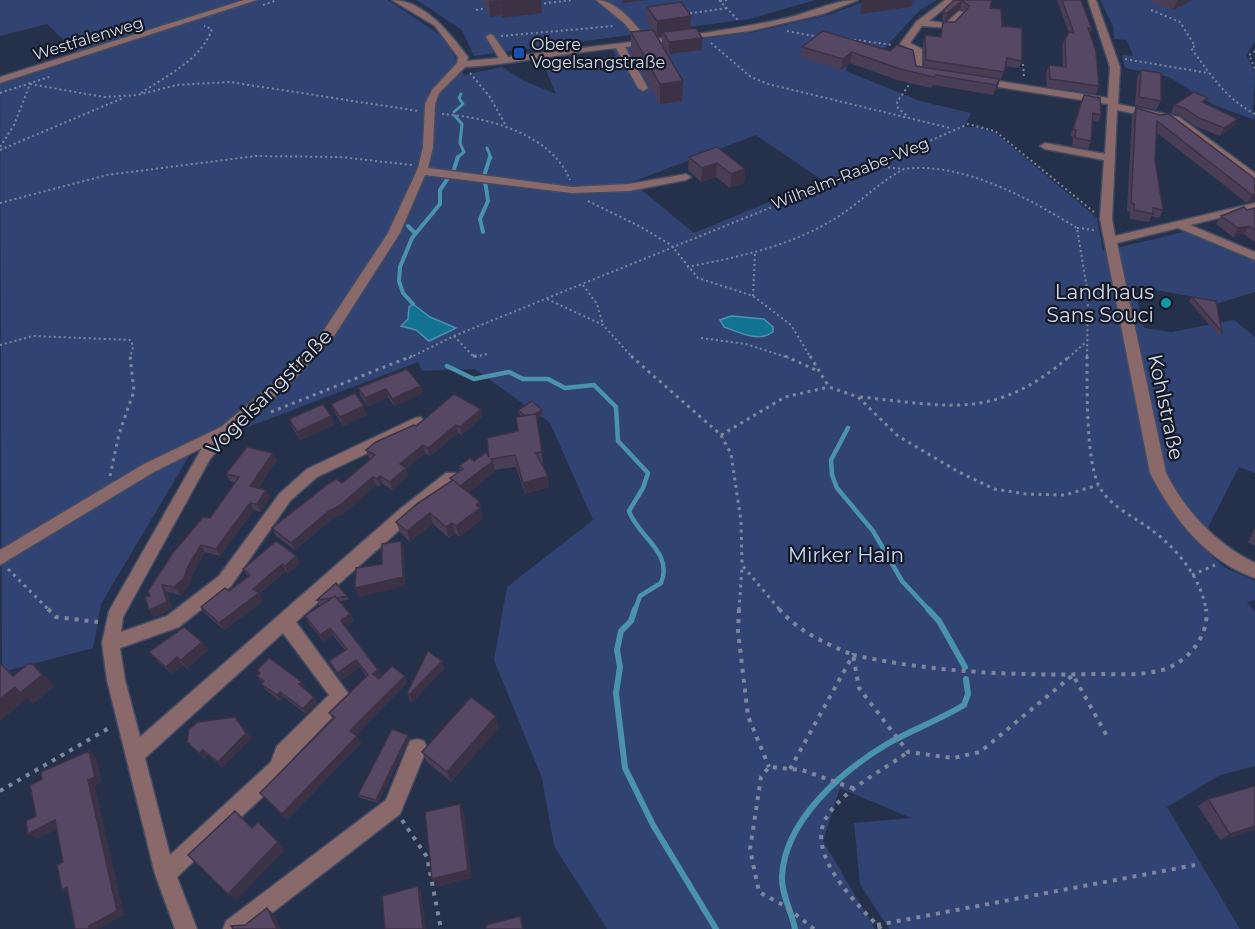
<svg xmlns="http://www.w3.org/2000/svg" width="1255" height="929" viewBox="0 0 1255 929" font-family="Montserrat,sans-serif">
<style>
.green{fill:#304372;fill-rule:evenodd}
.water{fill:#117292;stroke:#4b92ad;stroke-width:1.5}
.lines{fill:none;stroke-linecap:round;stroke-linejoin:round}
.stream-far3{stroke:#4b92ad;stroke-width:3}
.stream-far2{stroke:#4b92ad;stroke-width:4}
.stream-far1{stroke:#4b92ad;stroke-width:4.5}
.stream{stroke:#4b92ad;stroke-width:6}
.minor-casing{stroke:#414c64;stroke-width:3}
.path-far2{stroke:#7e889d;stroke-width:2;stroke-dasharray:2 3;stroke-linecap:butt}
.path-far1{stroke:#7e889d;stroke-width:3;stroke-dasharray:3 4.5;stroke-linecap:butt}
.path{stroke:#7e889d;stroke-width:4;stroke-dasharray:4 6;stroke-linecap:butt}
.minor{fill:#8a696a;fill-rule:evenodd}
.wall{fill:#4a3e56}
.shaded-wall{fill:#3c3246}
.building{fill:#564864;stroke:#3c3246;stroke-width:1.5}
.transit-dot{fill:#1a4fb4;stroke:#141925;stroke-width:2}
.culture-dot{fill:#0f9aa8;stroke:#141925;stroke-width:2}
.labels{text-anchor:middle;stroke-width:4.5;stroke-linejoin:round;paint-order:stroke}
.far-street-label{font-size:16px;fill:#d3dbec;stroke:#141925}
.far-poi-label{font-size:16px;fill:#d3dbec;stroke:#141925;text-anchor:start}
.poi-label{font-size:20px;fill:#d3dbec;stroke:#141925;text-anchor:end}
.street-label{font-size:20px;fill:#d3dbec;stroke:#141925}
.park-label{font-size:20px;fill:#c8d8fa;stroke:#141925}
</style>
<rect width="100%" height="100%" fill="#25314a"/>
<g class="green">
<path d="M 0,0 L 388,0 L 446,39 L 464,75 L 502,67 L 524,81 L 556,94 L 544,65 L 616,56 L 613,50 L 755,32 L 828,15 L 869,0 L 937,0 L 920,10 L 882,51 L 849,57 L 846,71 L 920,101 L 971,113 L 964,127 L 978,127 L 994,132 L 1097,218 L 1103,251 L 1188,231 L 1255,258 L 1255,292 L 1216,304 L 1211,300 L 1134,286 L 1144,328 L 1171,332 L 1234,320 L 1255,337 L 1255,473 L 1239,467 L 1207,529 L 1195,541 L 1224,567 L 1255,581 L 1255,600 L 1247,602 L 1255,612 L 1255,766 L 1220,775 L 1167,807 L 1240,929 L 889,929 L 860,884 L 854,823 L 911,818 L 840,788 L 823,841 L 875,929 L 607,929 L 554,846 L 542,778 L 494,660 L 507,587 L 593,520 L 550,423 L 475,369 L 422,371 L 418,362 L 240,430 L 192,451 L 101,604 L 93,648 L 2,672 L 0,84 L 83,58 L 47,24 L 0,36 ZM 756,135 L 822,180 L 694,233 L 632,182 ZM 413,304 L 430,317 L 455,328 L 429,341 L 416,330 L 401,326 L 408,319 L 410,307 ZM 764,319 L 773,327 L 773,332 L 756,337 L 724,327 Z"/>
<polygon points="417,0 816,0 749,19 474,56 462,30"/>
<polygon points="1100,0 1255,0 1255,42 1246,55 1255,72 1253,112 1255,120 1214,105 1169,77 1125,68 1122,55 1133,56 1127,40 1114,39 1113,26"/>
</g>
<g class="water">
<polygon points="413,304 430,317 456,328 429,341 416,330 401,326 408,319 409,307"/>
<path d="M 731,316 L 764,319 L 773,327 L 773,332 C 758,343 739,332 724,327 L 720,320 Z"/>
</g>
<g class="lines">
<g class="stream-far3">
<polyline points="454,112 463,104 459,98 461,94"/>
<polyline points="455,116 462,124 460,143 464,152 457,158"/>
<polyline points="487,148 491,158"/>
</g>
<g class="stream-far2">
<polyline points="454,169 458,157"/>
<polyline points="484,176 490,157"/>
<polyline points="408,226 415,233"/>
<polyline points="483,232 480,219 488,201 485,181"/>
<polyline points="413,304 403,293 399,281 400,267 412,238 440,204 440,190 450,175"/>
</g>
<g class="stream-far1">
<path d="M 447,366 L 474,379 L 509,372 L 523,379 L 548,379 L 565,388 L 594,385 L 616,407 L 618,441 L 648,473 L 643,488 L 629,511 C 637,536 674,552 661,583 L 640,596 L 635,610"/>
<polyline points="848,428 831,460 832,475 837,488 873,531 902,581 929,610"/>
</g>
<g class="stream">
<polyline points="635,609 631,621 621,631 617,650 620,667 616,693 625,768 653,825 716,929"/>
<polyline points="928,609 939,621 965,667"/>
<path d="M 795,929 C 792,912 781,894 782,876 C 785,820 842,771 887,744 C 912,730 939,720 964,705 L 968,694 L 966,679"/>
</g>
<defs>
<g id="minor">
<polygon points="244,0 257,0 0,83 0,77"/>
<path d="M 392,0 C 424,0 450,33 468,57 L 467,61 L 499,58 L 486,37 L 490,34 L 493,35 L 508,57 L 639,41 L 624,23 L 596,0 C 617,0 635,24 648,40 C 693,35 737,29 782,19 C 807,14 833,0 858,0 L 823,14 L 750,31 L 625,47 L 648,88 L 643,91 L 638,88 L 616,48 C 565,53 515,64 465,67 L 439,93 L 435,104 L 433,147 L 428,168 L 572,187 L 629,184 L 686,174 L 691,177 L 686,180 L 629,191 L 572,193 L 425,175 L 400,233 L 334,336 L 295,379 L 232,434 L 210,459 L 123,617 L 121,632 L 167,616 L 219,576 L 280,493 L 307,469 L 415,418 L 420,417 L 427,422 L 425,426 L 317,477 L 290,501 L 231,586 L 179,627 L 120,648 L 125,680 L 140,737 L 400,509 L 446,473 L 456,473 L 459,477 L 296,622 L 350,696 L 347,702 L 292,759 L 286,775 L 177,877 L 197,929 L 175,929 L 155,874 L 107,680 L 102,643 L 109,611 L 202,448 L 154,472 L 0,565 L 0,550 L 144,464 L 221,427 L 285,373 L 324,330 L 388,233 L 418,168 L 423,147 L 425,104 L 432,90 L 457,63 L 458,57 L 435,26 ZM 283,633 L 329,695 L 277,746 L 271,762 L 170,855 L 145,758 Z"/>
<polygon points="945,0 954,0 929,21 946,23 959,11 966,13 951,28 922,26 910,43 922,49 922,70 937,74 932,77 914,74 912,50 900,44 916,22"/>
<path d="M 1088,0 L 1096,0 L 1120,67 L 1118,104 L 1179,117 L 1255,173 L 1255,181 L 1172,121 L 1117,110 L 1112,219 L 1115,236 L 1255,203 L 1255,209 L 1190,225 L 1255,252 L 1255,260 L 1178,228 L 1117,243 L 1166,473 C 1186,512 1215,543 1255,563 L 1255,578 C 1206,561 1173,518 1150,473 L 1100,219 L 1104,160 L 1045,149 L 1040,146 L 1045,143 L 1105,154 L 1108,104 L 979,84 L 974,81 L 979,78 L 1108,98 L 1110,67 Z"/>
<polygon points="417,739 424,741 427,748 400,814 251,929 223,929 226,921 386,800 410,741"/>
</g>
</defs>
<use href="#minor" class="minor-casing"/>
<g class="path-far2">
<polyline points="719,0 738,20"/>
<polyline points="720,1 727,0"/>
<polyline points="539,4 573,0"/>
<polyline points="263,5 277,0"/>
<polyline points="476,10 487,8"/>
<path d="M 1151,10 L 1180,22 L 1195,46 L 1191,48 C 1210,74 1226,99 1255,114"/>
<polyline points="685,14 728,8"/>
<polyline points="787,31 819,37"/>
<polyline points="501,36 614,26"/>
<polyline points="849,39 893,45"/>
<polyline points="711,43 751,77 768,84 950,128"/>
<polyline points="1255,51 1249,55 1255,69"/>
<polyline points="1125,59 1208,73"/>
<polyline points="1023,64 1024,77"/>
<polyline points="470,73 490,97 506,126"/>
<polyline points="0,93 52,76"/>
<path d="M 141,93 C 166,76 201,60 212,29 L 204,26"/>
<path d="M 442,114 C 487,117 552,134 570,180"/>
<polyline points="906,115 898,108 897,102 913,79"/>
<polyline points="0,147 14,125 30,84 104,97 138,95 176,85 230,82 418,111"/>
<polyline points="0,150 123,98"/>
<polyline points="873,166 902,169"/>
<polyline points="588,201 641,227 671,245 698,278 753,296 791,325 811,358"/>
<polyline points="0,203 107,175 256,156 340,157 412,165"/>
<polyline points="1077,228 1094,230"/>
<path d="M 687,267 C 739,257 791,246 836,218 C 860,203 879,182 904,169 C 962,161 1030,199 1077,228 L 1088,295 L 1087,358"/>
<polyline points="583,285 597,304 603,325"/>
<polyline points="753,296 755,254"/>
<polyline points="547,299 603,325 633,358"/>
<polyline points="454,336 474,357 487,354"/>
<polyline points="701,338 746,344 789,358"/>
<polyline points="0,345 33,336 131,340 133,347 130,358"/>
<polyline points="409,358 454,336 873,166 968,124 995,131 1094,212"/>
<polyline points="1068,358 1085,343"/>
</g>
<g class="path-far1">
<polyline points="473,356 478,356"/>
<polyline points="631,356 721,435 731,454 741,521 742,565 780,610"/>
<polyline points="785,356 816,370"/>
<polyline points="810,356 829,387 858,397 898,436 957,471 994,489 1026,494 1065,495 1098,485"/>
<path d="M 1087,356 C 1087,387 1086,457 1098,484 C 1107,504 1129,514 1146,526 C 1174,545 1201,576 1206,610"/>
<path d="M 860,397 C 951,406 994,421 1070,356"/>
<polyline points="271,412 412,356"/>
<polyline points="721,435 785,397 829,387"/>
<polyline points="110,476 119,434 134,391 130,356"/>
<polyline points="8,569 49,610"/>
<polyline points="1192,575 1215,565"/>
<polyline points="739,610 742,567"/>
</g>
<g class="path">
<polyline points="48,609 56,617 98,622"/>
<polyline points="739,609 738,631 748,716 769,767"/>
<path d="M 779,609 C 799,632 825,643 853,655 L 859,688 L 908,752 L 953,758 L 980,752 L 1073,675 L 1108,738"/>
<path d="M 790,769 L 853,655 C 933,672 1012,676 1094,674 C 1116,674 1140,676 1162,670 C 1187,663 1210,636 1206,609"/>
<polyline points="0,791 111,727"/>
<polyline points="402,820 427,857 441,929"/>
<polyline points="877,925 1195,865"/>
<polyline points="814,929 785,906 759,892 750,849 761,777 769,767 802,770 855,789"/>
<path d="M 881,929 C 857,904 802,852 828,815 C 846,788 882,771 908,752"/>
</g>
<use href="#minor" class="minor"/>
</g>
<g class="wall">
<polygon points="482,0 541,0 542,13 502,18 501,15 490,17"/>
<polygon points="954,0 990,8 1002,26 1022,61 1019,68 1005,66 1001,80 1000,79 997,89 993,95 933,85 931,88 897,80 850,63 841,70 801,57 802,47 823,31 916,66 924,67 923,43 925,35 940,37 943,22 955,22 965,12 960,9 945,21 942,20 944,10"/>
<polygon points="1057,0 1081,0 1092,29 1090,33 1099,86 1096,94 1047,87 1046,73 1049,65 1063,67 1062,46 1065,39 1069,33"/>
<polygon points="1151,0 1192,0 1173,10 1150,1"/>
<polygon points="647,7 691,16 690,29 702,50 669,54 662,45 662,36 657,37 682,101 660,104 631,52 631,32 652,30 647,23"/>
<polygon points="1141,70 1161,101 1156,110 1135,105 1137,78"/>
<polygon points="1081,102 1101,115 1098,122 1093,120 1091,141 1088,149 1072,146 1073,137 1070,136"/>
<polygon points="1205,104 1234,126 1220,136 1195,126 1180,115 1171,113 1174,105"/>
<polygon points="1136,108 1255,179 1255,201 1247,203 1156,132 1155,160 1163,210 1159,218 1151,216 1149,222 1130,219 1130,212 1127,211 1132,115"/>
<polygon points="689,157 745,169 744,183 730,188 716,177 701,182 688,170"/>
<polygon points="1255,208 1255,242 1244,234 1233,237 1216,224 1221,216"/>
<polygon points="1192,297 1222,332 1219,336 1189,301"/>
<polygon points="421,386 422,394 394,406 388,397 368,406 360,395 358,388"/>
<polygon points="331,404 367,415 343,426 335,413"/>
<polygon points="481,409 482,417 462,435 458,433 430,456 425,453 406,469 408,476 392,490 383,484 380,487 376,485 343,514 333,518 295,550 276,536 272,528 342,483 371,459 369,458 366,450 416,426"/>
<polygon points="518,410 543,414 537,418 543,463 541,463 548,476 549,487 525,494 516,467 494,470 495,472 468,493 482,513 481,514 482,519 459,537 455,533 449,538 433,524 410,542 400,532 396,522 451,481 450,478 460,471 459,466 474,461 489,457 518,431 521,416 519,414"/>
<polygon points="331,416 334,425 300,440 292,427 289,419"/>
<polygon points="277,461 258,488 270,497 261,512 254,510 220,556 205,552 193,573 189,585 180,595 167,592 172,609 154,617 149,610 150,596 210,518 235,483 230,481 226,474"/>
<polygon points="1255,528 1255,546 1248,542"/>
<polygon points="276,541 300,564 288,573 286,571 259,594 263,601 224,630 206,614 201,607 229,591 248,577 243,569"/>
<polygon points="347,596 349,600 340,601 350,614 354,621 346,627 378,670 382,677 407,683 356,735 361,743 287,820 260,793 333,719 329,713 366,676 360,667 341,680 329,661 345,650 333,635 324,642 309,624 305,616 324,604 319,605 317,600"/>
<polygon points="208,650 187,668 183,665 172,674 155,659 149,652"/>
<polygon points="442,661 444,669 412,702 410,700 407,693"/>
<polygon points="257,670 302,682 305,687 304,689 318,703 306,714 284,697 280,701 265,689 261,684 263,682 257,676 259,674"/>
<polygon points="235,717 251,738 222,767 208,755 204,759 187,742"/>
<polygon points="499,727 451,782 427,762 422,752"/>
<polygon points="408,735 410,738 378,803 360,798 358,795"/>
<polygon points="1255,786 1255,830 1220,840 1198,806 1208,799"/>
</g>
<g class="shaded-wall">
<polygon points="499,0 501,15 490,17 489,1"/>
<polygon points="519,0 541,0 542,13 502,18 500,2"/>
<polygon points="622,0 649,0 622,3"/>
<polygon points="862,0 913,0 911,7 860,14"/>
<polygon points="1178,0 1192,0 1173,10"/>
<polygon points="962,1 960,9 945,21 947,13"/>
<polygon points="691,16 690,33 663,32 662,36 657,37 657,21"/>
<polygon points="702,38 702,50 669,54 669,42"/>
<polygon points="852,52 850,63 841,70 843,59"/>
<polygon points="1000,79 997,89 993,95 996,85"/>
<polygon points="683,81 682,101 660,104 660,84"/>
<polygon points="1238,119 1234,126 1220,136 1224,128"/>
<polygon points="717,163 716,177 701,182 702,168"/>
<polygon points="745,169 744,183 730,188 731,174"/>
<polygon points="1255,194 1255,201 1247,203 1252,195"/>
<polygon points="1249,226 1244,234 1233,237 1238,228"/>
<polygon points="421,386 422,394 394,406 392,399"/>
<polygon points="386,389 388,397 368,406 365,398"/>
<polygon points="364,406 367,415 343,426 340,417"/>
<polygon points="481,409 482,417 462,435 460,427"/>
<polygon points="542,410 543,414 529,423 529,419"/>
<polygon points="331,416 334,425 300,440 297,432"/>
<polygon points="456,425 458,433 430,456 428,448"/>
<polygon points="423,445 425,453 406,469 408,476 392,490 390,482 400,464"/>
<polygon points="273,453 277,461 254,494 250,486"/>
<polygon points="493,461 495,472 463,497 460,486"/>
<polygon points="380,476 383,484 380,487 377,479"/>
<polygon points="548,476 549,487 525,494 523,483"/>
<polygon points="373,477 376,485 343,514 333,518 295,550 291,543 329,511"/>
<polygon points="266,490 270,497 261,512 257,504"/>
<polygon points="480,502 482,519 459,537 456,526 476,505"/>
<polygon points="250,503 254,510 220,556 216,549"/>
<polygon points="430,513 433,524 410,542 407,531"/>
<polygon points="452,523 455,533 449,538 446,527"/>
<polygon points="401,541 404,549 405,586 359,597 355,588 403,577"/>
<polygon points="201,545 205,552 193,573 189,585 180,595 174,587"/>
<polygon points="296,556 300,564 288,573 285,566"/>
<polygon points="282,564 286,571 259,594 263,601 224,630 219,623 253,589"/>
<polygon points="162,585 167,592 172,609 154,617 149,610"/>
<polygon points="350,614 354,621 345,627 341,620"/>
<polygon points="330,628 333,635 324,642 320,635"/>
<polygon points="202,642 208,650 187,668 181,660"/>
<polygon points="177,657 183,665 172,674 166,667"/>
<polygon points="356,660 360,667 341,680 337,673"/>
<polygon points="442,661 444,669 412,702 409,695"/>
<polygon points="33,664 55,686 33,704 27,699 0,721 0,699"/>
<polygon points="378,670 382,677 376,681 373,674"/>
<polygon points="405,676 407,683 354,737 350,731"/>
<polygon points="302,682 305,687 303,690 299,684"/>
<polygon points="280,692 284,697 280,701 277,695"/>
<polygon points="314,697 318,703 306,714 303,709"/>
<polygon points="496,716 499,727 451,782 447,772"/>
<polygon points="235,717 251,738 222,767 218,762"/>
<polygon points="408,735 410,738 378,803 376,800"/>
<polygon points="357,736 361,743 287,820 282,814"/>
<polygon points="203,750 208,755 204,759 199,753"/>
<polygon points="89,751 96,757 102,782 95,786 124,915 98,929 89,929 89,926 88,780"/>
<polygon points="460,804 464,813 472,878 437,887 432,879"/>
<polygon points="55,820 63,826 37,839 28,834"/>
<polygon points="1255,826 1255,830 1220,840 1230,834"/>
<polygon points="278,842 285,850 236,900 228,894"/>
<polygon points="418,886 421,891 426,929 423,929"/>
<polygon points="67,887 70,894 62,890"/>
<polygon points="267,908 274,914 281,929 277,929"/>
</g>
<g class="building">
<polygon points="499,0 519,0 500,2"/>
<polygon points="954,0 992,0 990,8 1001,9 1002,26 1022,28 1022,61 1007,58 1004,72 926,60 925,35 941,37 943,22 955,22 970,6 962,1 947,13 944,13 944,10"/>
<polygon points="1062,0 1081,0 1092,29 1088,28 1096,51 1099,86 1050,79 1049,65 1066,67 1065,39 1069,32 1074,33"/>
<polygon points="681,2 691,16 657,21 647,7"/>
<polygon points="696,28 702,38 669,42 663,32"/>
<polygon points="653,30 683,81 660,84 631,32"/>
<polygon points="823,31 890,51 897,45 913,50 916,66 1000,79 996,85 936,75 934,77 900,69 852,52 843,59 802,47"/>
<polygon points="1141,70 1161,73 1161,101 1139,97"/>
<polygon points="1194,92 1208,98 1202,102 1238,119 1224,128 1199,118 1184,108 1174,105"/>
<polygon points="1084,95 1100,98 1101,115 1093,113 1091,141 1075,138 1076,130 1073,129"/>
<polygon points="1136,108 1160,115 1169,114 1255,179 1255,194 1252,195 1157,121 1155,160 1163,210 1153,208 1153,214 1134,210 1134,204 1131,203"/>
<polygon points="717,147 745,169 731,174 717,163 702,168 689,157"/>
<polygon points="1244,207 1247,210 1255,208 1255,230 1249,226 1238,228 1221,216"/>
<polygon points="1192,297 1216,301 1222,332"/>
<polygon points="407,369 421,386 392,399 386,389 365,398 358,388"/>
<polygon points="355,393 364,406 340,417 331,404"/>
<polygon points="454,394 481,409 460,427 456,425 428,448 423,445 400,464 406,468 390,482 380,476 377,479 373,477 339,506 329,511 291,543 272,528 328,484 336,479 342,483 366,463 375,455 366,450 376,442 414,425 416,426"/>
<polygon points="532,401 542,410 535,414 525,416 518,410"/>
<polygon points="323,404 331,416 297,432 289,419"/>
<polygon points="536,414 542,452 536,453 548,476 523,483 515,455 491,459 493,461 460,486 450,478 463,469 459,466 470,458 474,461 486,452 489,457 487,438 518,431 516,417"/>
<polygon points="247,447 273,453 250,486 266,490 257,504 250,503 216,549 201,545 188,566 184,578 174,587 162,585 167,602 149,610 145,597 150,596 148,591 172,554 203,517 210,518 239,477 226,474"/>
<polygon points="453,480 480,502 476,505 480,508 456,526 452,523 446,527 430,513 407,531 396,522 418,503"/>
<polygon points="276,541 296,556 285,566 282,564 253,589 259,593 219,623 201,607 225,588 229,591 250,575 243,569"/>
<polygon points="401,541 403,577 355,588 356,568 382,564 382,544"/>
<polygon points="336,583 347,596 337,598 335,596 332,598 317,600"/>
<polygon points="335,596 350,614 341,620 342,622 378,670 373,674 379,679 392,666 405,676 350,731 357,736 282,814 260,793 335,717 329,713 368,675 356,660 337,673 329,661 347,649 330,628 320,635 305,616"/>
<polygon points="184,627 202,642 181,660 177,657 166,667 149,652"/>
<polygon points="428,651 442,661 409,695 407,693"/>
<polygon points="269,658 302,682 299,684 314,697 303,709 280,692 277,695 261,684 264,681 257,676 260,673 257,670"/>
<polygon points="1,664 13,676 28,664 33,664 42,675 20,693 15,687 0,699 0,665"/>
<polygon points="471,697 496,716 447,772 422,752"/>
<polygon points="235,717 246,733 218,762 203,750 199,753 187,742 189,729 198,722"/>
<polygon points="392,729 408,735 376,800 358,795"/>
<polygon points="89,751 95,777 88,780 117,911 89,926 89,929 75,929 67,887 62,890 57,865 63,862 55,820 28,834 26,821 36,816 30,785 42,779 41,772"/>
<polygon points="1255,786 1255,826 1230,834 1208,799"/>
<polygon points="460,804 468,870 432,879 425,812"/>
<polygon points="235,811 252,828 258,822 278,842 228,894 188,855"/>
<polygon points="418,886 423,929 385,929 382,896"/>
<polygon points="267,908 277,929 233,929 231,926 245,925"/>
<polygon points="520,916 523,929 486,929 486,925"/>
</g>
<rect class="transit-dot" x="513" y="47" width="12" height="12" rx="3"/>
<circle class="culture-dot" cx="1166" cy="303" r="6"/>
<g class="labels">
<g class="far-street-label">
<text transform="translate(88 38) rotate(-17)" y="6">Westfalenweg</text>
<text transform="translate(850 173) rotate(-22)" y="6">Wilhelm-Raabe-Weg</text>
</g>
<g class="far-poi-label">
<text x="531" y="50">Obere<tspan x="531" dy="18">Vogelsangstraße</tspan></text>
</g>
<g class="poi-label">
<text x="1154" y="299">Landhaus<tspan x="1154" dy="23">Sans Souci</tspan></text>
</g>
<g class="street-label">
<text transform="translate(269 392) rotate(-45)" y="7">Vogelsangstraße</text>
<text transform="translate(1166 407) rotate(78)" y="7">Kohlstraße</text>
</g>
<g class="park-label">
<text x="846" y="562">Mirker Hain</text>
</g>
</g>
</svg>
